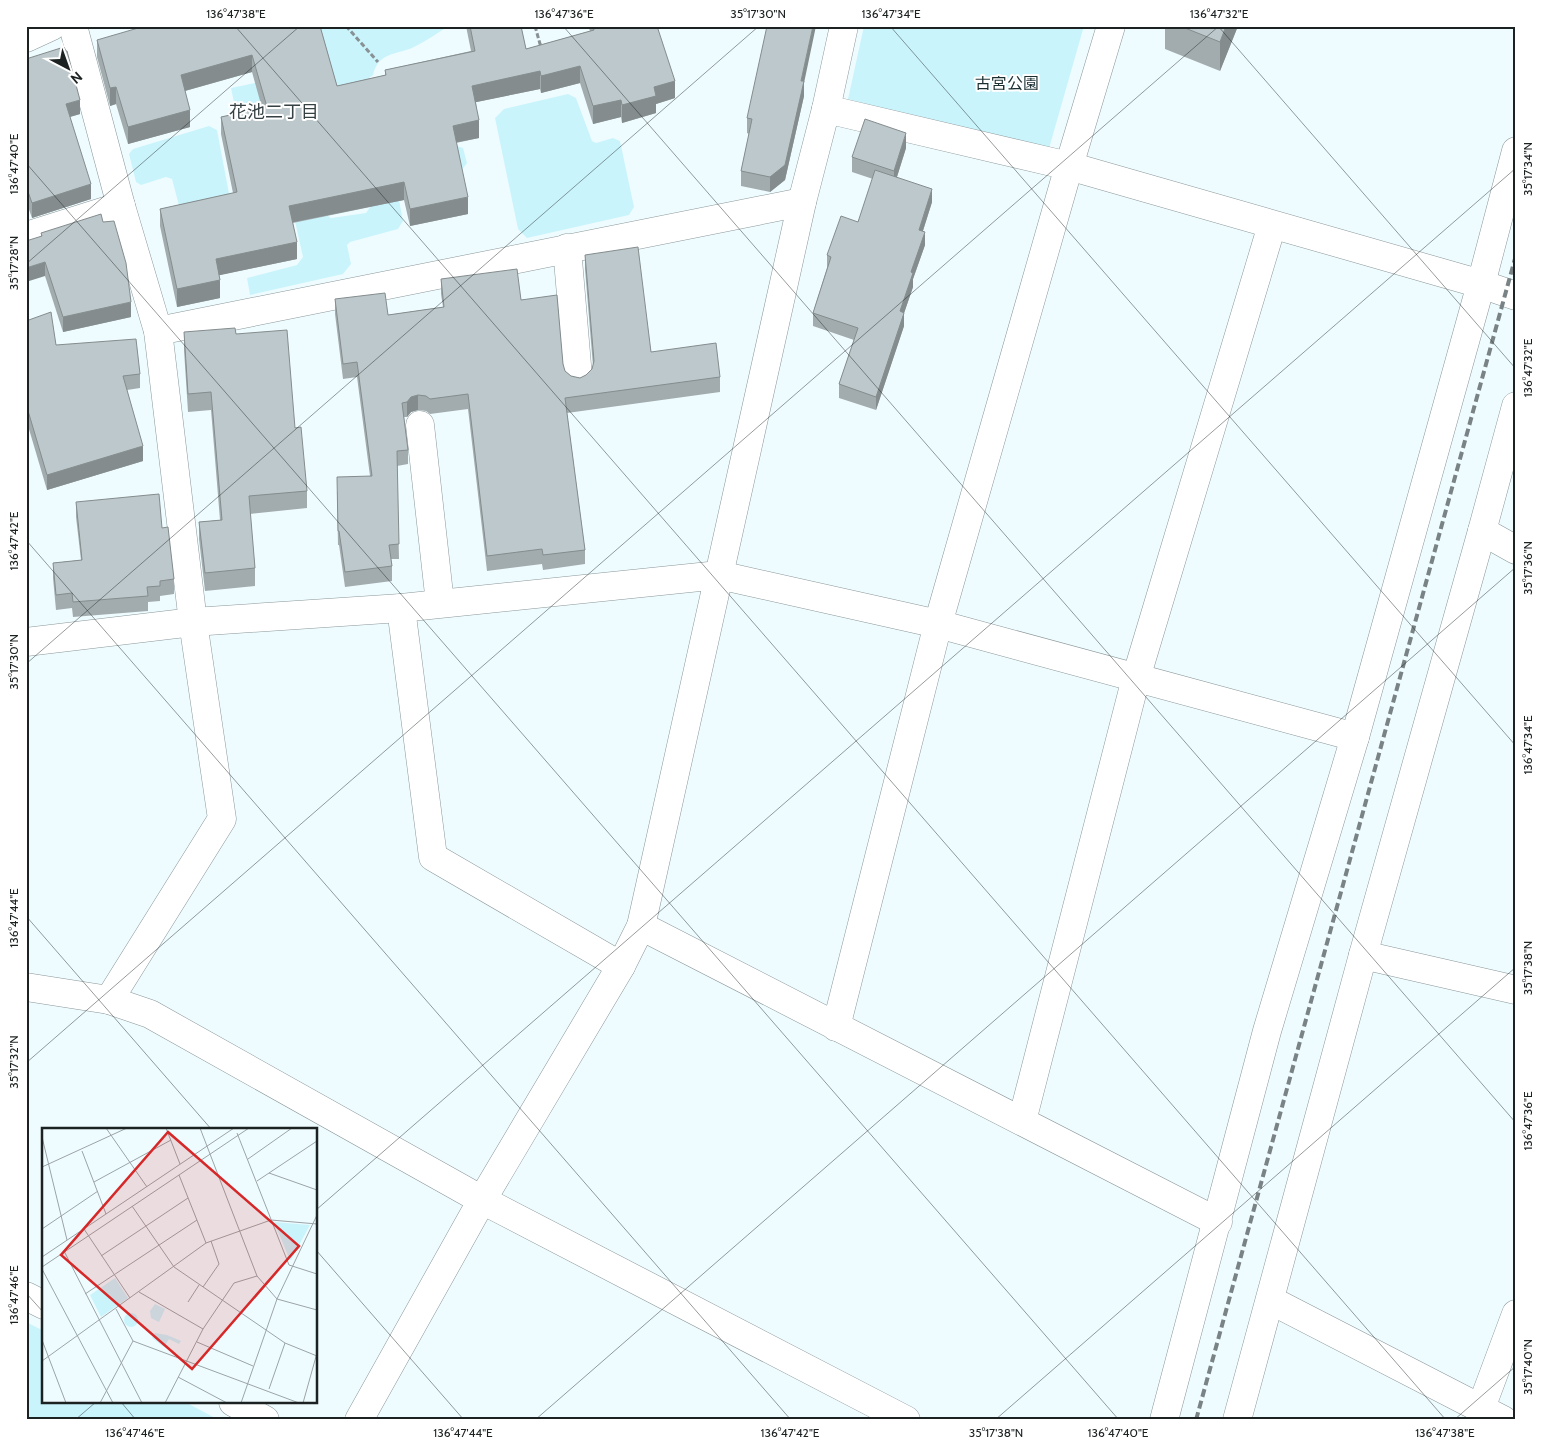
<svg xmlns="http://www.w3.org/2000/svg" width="1542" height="1446" viewBox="0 0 1542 1446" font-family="Cabin,'Noto Sans JP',sans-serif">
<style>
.green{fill:#caf4fc}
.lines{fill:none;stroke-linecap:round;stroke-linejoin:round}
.minor-casing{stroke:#8b9799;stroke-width:29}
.tertiary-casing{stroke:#8b9799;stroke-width:29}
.path{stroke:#889194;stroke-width:3;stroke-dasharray:5 2.5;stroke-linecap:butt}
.minor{stroke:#fff;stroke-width:28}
.tertiary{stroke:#fff;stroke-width:28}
.rail{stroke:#798284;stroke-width:4;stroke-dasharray:8 4;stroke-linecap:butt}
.wall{fill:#a2acaf}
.shaded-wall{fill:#848c8e}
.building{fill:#bcc8cb;stroke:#848c8e}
.ticks{fill:none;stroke:#1c2122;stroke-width:1;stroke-opacity:0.45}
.labels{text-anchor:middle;stroke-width:4;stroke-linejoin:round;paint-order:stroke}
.park-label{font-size:16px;fill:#1b2f32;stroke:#fff}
.neighbourhood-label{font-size:18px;fill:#364143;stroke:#fff}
.inset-road{fill:none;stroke:#9ba4a7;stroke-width:1}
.view{fill:#d62828;fill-opacity:0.15;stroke:#d62828;stroke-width:2.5}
.inset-edge{fill:none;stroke:#1c2122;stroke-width:2.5}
.neatline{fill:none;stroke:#1c2122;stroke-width:2}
.ticks-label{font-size:12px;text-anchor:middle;fill:#1c2122}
</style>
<rect width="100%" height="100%" fill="#effcff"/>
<g class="green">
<path d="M 317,26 L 449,26 C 437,33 425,42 412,48 C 394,55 378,53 373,75 L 365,81 L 306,98 Z"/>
<polygon points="864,26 1084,26 1048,152 848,99"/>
<polygon points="294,75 301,109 238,122 231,88"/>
<polygon points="568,94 576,98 592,141 596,143 613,138 620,141 634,207 629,215 527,238 518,229 495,118 504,109"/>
<polygon points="209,126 217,130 230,199 181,213 172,179 166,177 141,185 136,182 129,154 133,149"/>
<polygon points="453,145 463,148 467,163 461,171 397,189 403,221 398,229 350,242 347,245 351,264 343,274 250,295 247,278 297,265 303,257 292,208 324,197 328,216 331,218 366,213 370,207 363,171"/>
<polygon points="26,1322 44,1331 44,1402 185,1402 219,1420 26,1420"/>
</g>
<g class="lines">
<defs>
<g id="minor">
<polyline points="73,26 121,206 158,331 193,622 222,819 109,1000"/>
<polyline points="26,38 52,26"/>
<polyline points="826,109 1069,166 1481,284 1516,296"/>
<polyline points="26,236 121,206"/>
<polyline points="567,248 578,377"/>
<polyline points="158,331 802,202"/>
<polyline points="420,425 440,603"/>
<polyline points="1482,531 1516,550"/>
<polyline points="401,608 433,857 621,966"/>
<polyline points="26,642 193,622 401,608 719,575 938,624 1355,737"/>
<polyline points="641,926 1218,1222"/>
<polyline points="1363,955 1516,990"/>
<polyline points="836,1027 938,624 1069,166 1111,26"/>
<polyline points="1022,1121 1136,678 1272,225"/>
<polyline points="26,1296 44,1305"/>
<polyline points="1270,1300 1503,1420"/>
<polyline points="233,1402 265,1420"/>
<polyline points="1481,1408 1516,1314"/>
<polyline points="359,1420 482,1200 621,966 641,926 802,202 826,109 844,26"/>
<polyline points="1164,1420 1267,1031 1355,737 1481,284 1516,151"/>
<polyline points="1237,1420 1363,955 1482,531 1516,406"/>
</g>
<polyline id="tertiary" points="26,987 109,1000 150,1014 482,1200 906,1420"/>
</defs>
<use href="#minor" class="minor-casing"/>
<use href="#tertiary" class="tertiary-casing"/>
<g class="path">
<polyline points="346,26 378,62"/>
<polyline points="535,26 540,44 542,46"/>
</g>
<use href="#minor" class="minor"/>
<use href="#tertiary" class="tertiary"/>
<polyline class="rail" points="1196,1420 1516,255"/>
</g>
<g class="wall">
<polygon points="320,26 337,86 385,75 385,70 471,51 466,26 521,26 526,49 590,31 588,26 657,26 675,98 656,104 656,113 622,123 621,117 593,124 580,83 541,93 540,89 476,102 479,138 456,143 468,214 410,226 404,200 293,223 297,259 219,275 220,298 177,307 160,226 160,209 233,193 221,134 221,117 262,108 252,72 185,91 190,127 128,144 116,104 110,106 97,57 97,40"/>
<polygon points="1165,26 1238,26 1220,71 1165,49"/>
<polygon points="26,59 80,114 70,117 91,199 32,218 26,201"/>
<polygon points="804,83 804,96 785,180 770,192 741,186 741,171 749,134 747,133 747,118"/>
<polygon points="906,148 897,177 932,202 923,231 925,245 913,279 913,287 904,313 904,326 876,410 839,398 839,384 854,340 813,326 813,313 827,268 827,255 858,222 873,179 852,172 852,157"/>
<polygon points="41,233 131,317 63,332 45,276"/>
<polygon points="585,255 651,352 720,377 720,392 567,413 585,550 585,564 543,570 542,564 487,571 468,409 430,414 426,411 418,410 411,412 407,417 404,417 408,450 408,464 397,466 399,559 391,559 392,566 392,581 345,587 339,545 338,545 337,492 370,476 357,377 343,379 335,314 335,299 388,315 443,307 441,294 441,279 521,300 563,364 565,371 571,376 580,378 586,375 592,369 593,366 585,269"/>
<polygon points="26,321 56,345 140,374 140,388 127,390 143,461 47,490 26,419"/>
<polygon points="184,332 236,334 295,428 307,491 307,508 250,514 255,568 255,586 205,591 199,539 199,522 220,520 211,410 188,412 184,350"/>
<polygon points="76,502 162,528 174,579 174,594 160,596 160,601 148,602 148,611 73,617 72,608 56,610 53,578 53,563 81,560 76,517"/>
</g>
<g class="shaded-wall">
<polygon points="813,26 816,26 804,83 804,96 785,180 770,192 770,177 801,81"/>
<polygon points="1226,26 1238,26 1220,71 1220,42"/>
<polygon points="252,55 252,72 181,92 181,75"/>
<polygon points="580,66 580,83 541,93 541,76"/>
<polygon points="540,71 540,89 472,103 472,86"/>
<polygon points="675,81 675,98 656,104 656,113 622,123 622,105 654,87"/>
<polygon points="116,87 116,104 110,106 110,88"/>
<polygon points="80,100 80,114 66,118 66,104"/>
<polygon points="621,100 621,117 593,124 593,106"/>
<polygon points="190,110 190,127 128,144 128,127"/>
<polygon points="479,120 479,138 453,143 453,126"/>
<polygon points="906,133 906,148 894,186 894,171"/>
<polygon points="404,182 404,200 289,223 289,206"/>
<polygon points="91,184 91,199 32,218 32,203"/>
<polygon points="932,189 932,202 919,243 919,230"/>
<polygon points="468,197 468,214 410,226 410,209"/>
<polygon points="925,232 925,245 913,279 913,287 900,325 900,311 911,272"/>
<polygon points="297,242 297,259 216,276 216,259"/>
<polygon points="45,262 45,276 26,282 26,268"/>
<polygon points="220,280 220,298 177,307 177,289"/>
<polygon points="131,302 131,317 63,332 63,317"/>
<polygon points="904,313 904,326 876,410 876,397"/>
<polygon points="418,395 418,410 411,412 407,417 407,402 411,397"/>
<polygon points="143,446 143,461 47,490 47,475"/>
</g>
<g class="building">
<polygon points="145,26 320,26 337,86 386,75 385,70 475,51 470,26 521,26 526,49 594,30 593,26 657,26 675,81 654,87 656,96 622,105 621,100 593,106 580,66 541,76 540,71 472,86 479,120 453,126 468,197 410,209 404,182 289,206 297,242 216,259 220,280 177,289 160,209 237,192 221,117 267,107 252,55 181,75 190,110 128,127 116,87 110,88 97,40"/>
<polygon points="767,26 813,26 801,81 804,81 785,165 770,177 741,171 752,119 747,118"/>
<polygon points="1180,26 1226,26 1220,42"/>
<polygon points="64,47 66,51 67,51 80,100 66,104 91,184 32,203 26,186 26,59"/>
<polygon points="865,119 906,133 894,171 852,157"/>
<polygon points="875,170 932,189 919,230 925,232 911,272 913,273 900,311 904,313 876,397 839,384 858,328 813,313 831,257 827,255 841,216 858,222"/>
<polygon points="101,214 103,222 114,221 126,263 131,302 63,317 45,262 26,268 26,241 42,236 41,233"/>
<polygon points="638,247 651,352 716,343 720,377 565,398 585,550 543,555 542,549 487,556 468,394 430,399 426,396 418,395 411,397 407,402 402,403 408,450 397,451 399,544 389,545 392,566 345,572 339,531 338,531 337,477 372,476 357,362 343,364 335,299 385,293 388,315 444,307 441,279 517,269 521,300 557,295 563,364 565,371 571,376 580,378 586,375 592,369 594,361 585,255"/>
<polygon points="51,312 56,345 136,339 140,374 123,376 143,446 47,475 26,404 26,321"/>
<polygon points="235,328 236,334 287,330 295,428 301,427 307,491 249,496 255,568 205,573 199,522 222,520 211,392 188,394 184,332"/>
<polygon points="159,494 162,528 168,527 174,579 160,581 160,586 147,587 148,596 73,602 72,593 56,595 53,563 82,560 76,502"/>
</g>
<path class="ticks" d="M 235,26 L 1446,1420M 563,26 L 1516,1123M 890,26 L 1516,746M 1218,26 L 1516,369M 26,163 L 1119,1420M 26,264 L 300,26M 26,540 L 791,1420M 26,664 L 759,26M 26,916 L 212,1130M 26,1063 L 1219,26M 316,1210 L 1516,168M 316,1250 L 464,1420M 26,1293 L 44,1313M 121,1402 L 136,1420M 75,1420 L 96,1402M 535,1420 L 1516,567M 995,1420 L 1516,967M 1454,1420 L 1516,1366"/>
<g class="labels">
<g class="park-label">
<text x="1007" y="89">古宮公園</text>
</g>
<g class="neighbourhood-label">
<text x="274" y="118">花池二丁目</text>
</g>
</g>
<g transform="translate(42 1128)">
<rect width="275" height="275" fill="#effcff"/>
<path d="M 232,94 L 268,97 L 249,132 L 248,132 ZM 73,150 L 86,170 L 59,189 L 48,167 ZM 113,176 L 123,181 L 117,194 L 109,190 L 108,183 ZM82 192a7 7 0 1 1 14 0a7 7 0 1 1-14 0ZM 113,205 L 125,207 L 139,213 L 137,216 L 127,211 L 122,219 L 110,210 Z" fill="#caf4fc"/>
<path class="inset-road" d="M 64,0 L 105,59M 124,0 L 138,36M 158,0 L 215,148 L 235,171 L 275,182M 195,5 L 247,137 L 275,146M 0,9 L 25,112M 40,23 L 64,86M 206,31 L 250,0M 0,39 L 85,0M 227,45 L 275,62M 137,47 L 164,115M 215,53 L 275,13M 52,54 L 129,12M 90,78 L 132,139 L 243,215 L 275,228M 0,101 L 56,63M 42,101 L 88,170M 22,123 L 100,275M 59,128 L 146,70M 0,129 L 192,0M 0,139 L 207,0M 0,141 L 71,275M 161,159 L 177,136 L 169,113M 97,164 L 161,201M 43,166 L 155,92M 146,174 L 157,157M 74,181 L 91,213 L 257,275M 0,212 L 24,275M 155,214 L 211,238M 0,233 L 164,115 L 229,92 L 275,96M 136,249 L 185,275M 227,261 L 243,215M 58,275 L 91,213M 123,275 L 161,201 L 192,155 L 215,148M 199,275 L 235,171 L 275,87M 261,275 L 275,225"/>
<path class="view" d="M 126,4 L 257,118 L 150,241 L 19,127 Z"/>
<rect width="275" height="275" class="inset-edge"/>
</g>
<rect width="1542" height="1446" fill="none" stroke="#ffffff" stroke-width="55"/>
<g transform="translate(68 68) rotate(139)" stroke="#ffffff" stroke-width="4" paint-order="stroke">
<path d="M0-4L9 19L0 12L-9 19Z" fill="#1c2122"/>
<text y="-8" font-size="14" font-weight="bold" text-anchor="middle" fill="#1c2122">N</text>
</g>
<rect x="28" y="28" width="1486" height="1390" class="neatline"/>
<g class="ticks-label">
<text x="236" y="18">136°47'38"E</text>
<text x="564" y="18">136°47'36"E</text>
<text x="758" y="18">35°17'30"N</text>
<text x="891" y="18">136°47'34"E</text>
<text x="1219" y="18">136°47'32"E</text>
<text transform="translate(14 164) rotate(-90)" y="4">136°47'40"E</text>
<text transform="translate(1528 169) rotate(-90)" y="4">35°17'34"N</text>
<text transform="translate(14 263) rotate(-90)" y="4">35°17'28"N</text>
<text transform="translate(1528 368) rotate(-90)" y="4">136°47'32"E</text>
<text transform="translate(14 541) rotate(-90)" y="4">136°47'42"E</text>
<text transform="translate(1528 568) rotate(-90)" y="4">35°17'36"N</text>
<text transform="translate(14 662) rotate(-90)" y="4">35°17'30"N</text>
<text transform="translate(1528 745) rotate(-90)" y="4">136°47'34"E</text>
<text transform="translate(14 918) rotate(-90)" y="4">136°47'44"E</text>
<text transform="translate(1528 968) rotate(-90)" y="4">35°17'38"N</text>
<text transform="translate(14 1062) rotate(-90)" y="4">35°17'32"N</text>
<text transform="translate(1528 1121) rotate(-90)" y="4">136°47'36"E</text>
<text transform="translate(14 1295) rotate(-90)" y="4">136°47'46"E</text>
<text transform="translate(1528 1367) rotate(-90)" y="4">35°17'40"N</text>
<text x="135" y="1437">136°47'46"E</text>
<text x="463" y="1437">136°47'44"E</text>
<text x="790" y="1437">136°47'42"E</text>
<text x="996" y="1437">35°17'38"N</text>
<text x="1118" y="1437">136°47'40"E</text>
<text x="1445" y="1437">136°47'38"E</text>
</g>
</svg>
